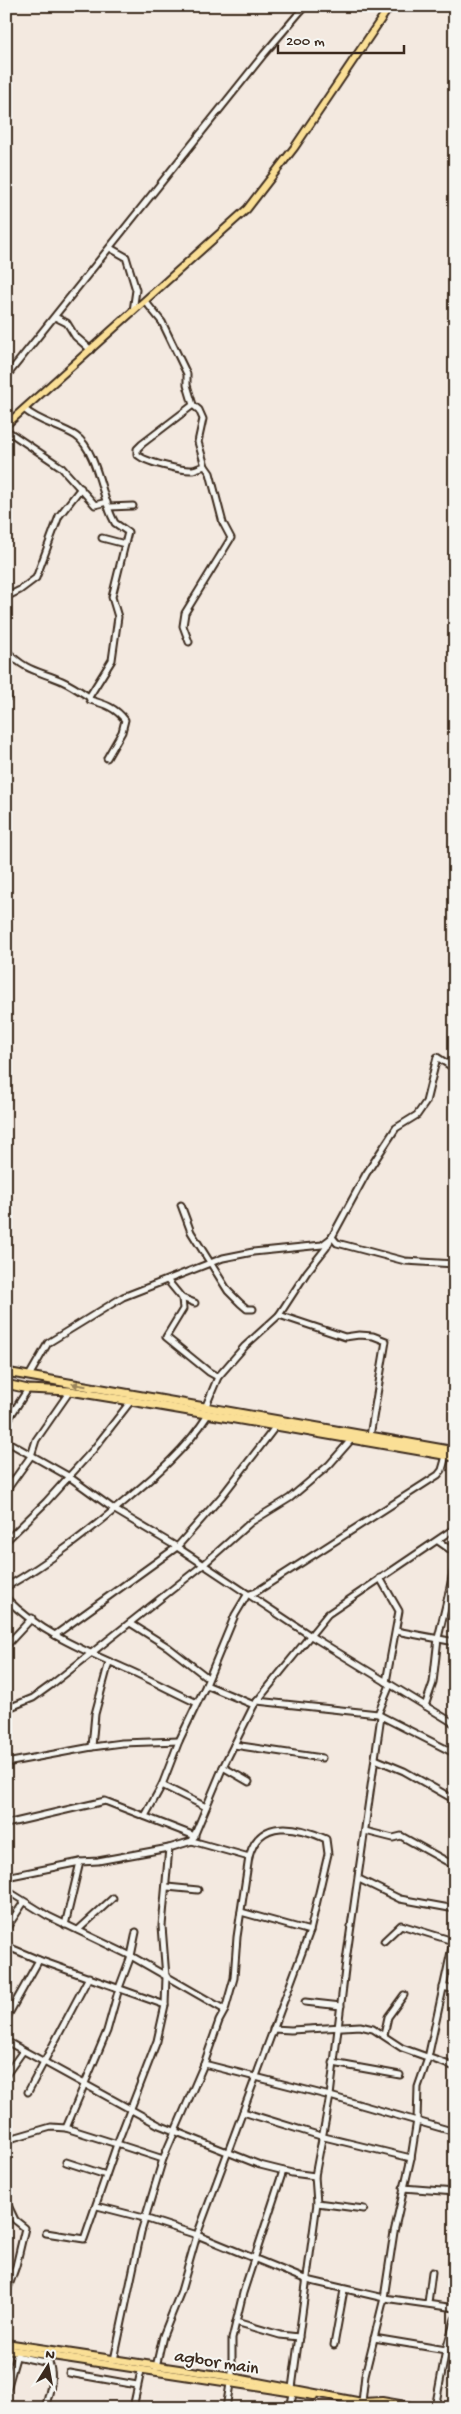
<svg xmlns="http://www.w3.org/2000/svg" width="461" height="2414" viewBox="0 0 461 2414" font-family="'Gochi Hand',sans-serif">
<style>
.lines{fill:none;stroke-linecap:round;stroke-linejoin:round}
.minor-casing{stroke:#3b2a1e;stroke-width:9}
.major-casing{stroke:#3b2a1e;stroke-width:10}
.highway-casing{stroke:#3b2a1e;stroke-width:11}
.minor{stroke:#f6f6f2;stroke-width:5}
.major{stroke:#fadf96;stroke-width:6}
.highway{stroke:#fadf96;stroke-width:7}
.oneway{fill:#9a845a}
.labels{text-anchor:middle;stroke-width:4;stroke-linejoin:round;paint-order:stroke}
.street-label{font-size:18px;fill:#3b2a1e;stroke:#f6f6f2}
</style>
<rect width="100%" height="100%" fill="#f3e9e0"/>
<filter id="ink" filterUnits="userSpaceOnUse"><feTurbulence type="fractalNoise" baseFrequency=".02" numOctaves="2"/><feDisplacementMap in="SourceGraphic" scale="10" xChannelSelector="R" yChannelSelector="G"/><feConvolveMatrix kernelMatrix="1 2 1 2 8 2 1 2 1" color-interpolation-filters="sRGB"/></filter>
<g filter="url(#ink)">
<g class="lines">
<defs>
<g id="minor">
<polyline points="110,248 126,257 136,290 133,311"/>
<polyline points="145,301 162,322 187,374 187,385 193,405 199,410 203,419 198,442 205,466 210,473 223,523 231,538 185,613 183,626 189,642"/>
<polyline points="55,317 67,323 75,336 91,350"/>
<polyline points="6,377 264,54 305,6"/>
<path d="M 193,405 L 142,444 L 137,449 L 137,454 C 143,462 183,471 193,470 C 197,469 201,467 205,466"/>
<path d="M 24,409 C 40,423 59,425 76,436 C 96,449 102,496 112,517 L 115,523 L 128,532 L 112,597 L 118,617 L 112,660 L 89,697 L 90,700 C 105,704 116,708 125,720 L 122,732 L 107,758"/>
<polyline points="6,430 61,467 95,505 107,502"/>
<polyline points="109,507 133,506"/>
<polyline points="102,538 125,544"/>
<polyline points="6,597 20,590 36,578 59,516 81,488"/>
<path d="M 7,651 C 25,671 39,671 62,681 C 71,685 80,691 89,697"/>
<polyline points="6,690 8,697"/>
<polyline points="181,1205 191,1232 228,1291 240,1303 247,1309 253,1309"/>
<polyline points="332,1237 337,1243 405,1261 455,1264"/>
<polyline points="168,1281 182,1298 195,1303"/>
<polyline points="182,1298 183,1309 166,1337 209,1372 218,1377"/>
<polyline points="279,1315 345,1337 359,1335 373,1336 386,1341 370,1436"/>
<polyline points="29,1376 48,1343 123,1297 223,1258 253,1252 322,1245 330,1239"/>
<polyline points="205,1408 218,1377 245,1346 279,1315 307,1272 326,1248 366,1174 396,1128 417,1115 426,1102 437,1057 455,1069"/>
<polyline points="6,1423 28,1389"/>
<polyline points="6,1441 68,1476 115,1510 177,1547 311,1636 455,1724"/>
<polyline points="6,1491 31,1456 36,1440 70,1391"/>
<polyline points="6,1541 46,1502 93,1450 131,1401"/>
<polyline points="438,1541 455,1553"/>
<polyline points="380,1578 399,1611 386,1682"/>
<path d="M 6,1587 C 50,1562 88,1532 126,1500 C 156,1475 187,1448 208,1415"/>
<polyline points="449,1592 455,1563"/>
<path d="M 6,1598 C 41,1634 86,1651 131,1671 C 153,1681 175,1693 197,1703"/>
<polyline points="130,1623 168,1647 208,1678"/>
<polyline points="396,1631 455,1642"/>
<polyline points="55,1635 177,1547 222,1496 276,1426"/>
<polyline points="6,1646 32,1618"/>
<polyline points="206,1685 254,1705"/>
<polyline points="257,1701 378,1714"/>
<polyline points="425,1706 433,1683 438,1638 449,1592 455,1594"/>
<polyline points="6,1709 33,1698 51,1685 203,1565 251,1522 290,1498 329,1465 351,1440"/>
<polyline points="381,1716 450,1751"/>
<polyline points="234,1745 322,1758"/>
<polyline points="92,1747 95,1714 109,1662"/>
<polyline points="375,1759 404,1771 455,1800"/>
<polyline points="6,1763 92,1747 122,1743 179,1741"/>
<polyline points="223,1767 249,1782"/>
<polyline points="162,1785 206,1807"/>
<polyline points="145,1816 162,1785 179,1741 206,1685 235,1615 247,1595 256,1592 438,1475 442,1470 446,1456"/>
<polyline points="6,1824 105,1801 195,1836"/>
<polyline points="365,1831 393,1838 401,1836 455,1866"/>
<path d="M 249,1857 C 259,1817 298,1826 326,1839 L 328,1854 L 310,1931"/>
<polyline points="6,1877 80,1862 98,1861 169,1848 192,1841 223,1767 254,1705 283,1669 328,1614 455,1528"/>
<polyline points="359,1879 400,1899 455,1909"/>
<polyline points="167,1887 198,1890"/>
<polyline points="6,1890 48,1916 131,1956 225,2010"/>
<polyline points="65,1925 80,1862"/>
<polyline points="6,1929 24,1902"/>
<polyline points="78,1930 113,1898"/>
<polyline points="384,1941 401,1925 453,1941"/>
<polyline points="6,1946 39,1960 165,2005"/>
<polyline points="443,1987 455,1990"/>
<polyline points="305,2002 341,2006"/>
<polyline points="6,2019 39,1960"/>
<polyline points="273,2029 291,2030 360,2026 373,2029 402,2048 455,2067"/>
<polyline points="384,2035 388,2017 404,1995"/>
<polyline points="6,2041 159,2125 260,2165 292,2173 315,2176"/>
<polyline points="333,2063 400,2075"/>
<polyline points="204,2064 330,2096 455,2132"/>
<polyline points="6,2075 23,2051"/>
<polyline points="28,2092 89,1977"/>
<polyline points="243,2112 324,2137 411,2158"/>
<polyline points="66,2128 117,2144 157,2041 165,2005 166,1977 162,1926 169,1848"/>
<polyline points="6,2140 51,2127 66,2128 107,2031 119,1988 131,1956 136,1932"/>
<polyline points="66,2162 106,2175"/>
<polyline points="403,2188 455,2192"/>
<polyline points="6,2201 15,2220 25,2228 16,2266 6,2294"/>
<polyline points="317,2203 364,2209"/>
<polyline points="97,2206 144,2218 197,2235 307,2280 384,2298 455,2308"/>
<polyline points="46,2233 84,2239 117,2144 163,2159"/>
<polyline points="428,2303 432,2272"/>
<polyline points="236,2322 280,2335 299,2337"/>
<polyline points="374,2338 446,2350"/>
<polyline points="334,2345 344,2290"/>
<path d="M 16,2356 L 49,2363 C 55,2377 49,2394 45,2408"/>
<polyline points="114,2360 141,2232 163,2159 204,2064 219,2021 225,2010 234,1978 237,1937 249,1857 192,1841"/>
<polyline points="156,2367 163,2336 181,2291 197,2235 310,1931 241,1912"/>
<polyline points="69,2373 137,2385"/>
<polyline points="232,2377 232,2339 243,2293 283,2171"/>
<polyline points="292,2388 317,2203 315,2176 330,2096 346,1961 381,1716 378,1714 390,1685"/>
<polyline points="6,2393 17,2354"/>
<polyline points="362,2402 365,2375 384,2298 394,2232 411,2158 417,2120 418,2087 428,2058 455,1933"/>
<polyline points="133,2408 141,2371"/>
<polyline points="226,2408 230,2384"/>
<polyline points="290,2408 293,2394"/>
<polyline points="435,2408 446,2350 455,2319"/>
</g>
<g id="major">
<polyline points="6,425 247,209 294,148 390,6"/>
<polyline points="6,2343 232,2377 362,2402 382,2401 423,2408"/>
<polyline points="6,2349 314,2396"/>
<polyline points="371,2404 392,2408"/>
</g>
<g id="highway">
<polyline points="6,1372 455,1451"/>
<polyline points="6,1384 28,1389 70,1391 131,1401 455,1457"/>
</g>
</defs>
<use href="#minor" class="minor-casing"/>
<use href="#major" class="major-casing"/>
<use href="#highway" class="highway-casing"/>
<use href="#minor" class="minor"/>
<use href="#major" class="major"/>
<use href="#highway" class="highway"/>
</g>
<defs><path id="oneway-solid" d="M-6-.8H1V-3.2L6.5 0L1 3.2V.8H-6Z" transform="scale(1.25)"/></defs>
<use class="oneway" href="#oneway-solid" transform="translate(79 1385) rotate(-170)"/>
</g>
<g class="labels">
<g class="street-label">
<text transform="translate(217 2361) rotate(9)" y="6">agbor main</text>
</g>
</g>
<rect width="461" height="2414" fill="none" stroke="#f6f6f2" stroke-width="25"/>
<rect x="12" y="12" width="436" height="2389" fill="none" stroke="#3b2a1e" stroke-width="2" filter="url(#ink)"/>
<g transform="translate(48 2366) rotate(11)" stroke="#f6f6f2" stroke-width="4" paint-order="stroke">
<path d="M0-4L9 19L0 12L-9 19Z" fill="#3b2a1e"/>
<text y="-8" font-size="14" font-weight="bold" text-anchor="middle" fill="#3b2a1e">N</text>
</g>
<path d="M278 45v8h126v-8" fill="none" stroke="#3b2a1e" stroke-width="2.5"/>
<text x="286" y="45" font-size="15" fill="#3b2a1e" stroke="#f6f6f2" stroke-width="4" paint-order="stroke">200 m</text>
</svg>
